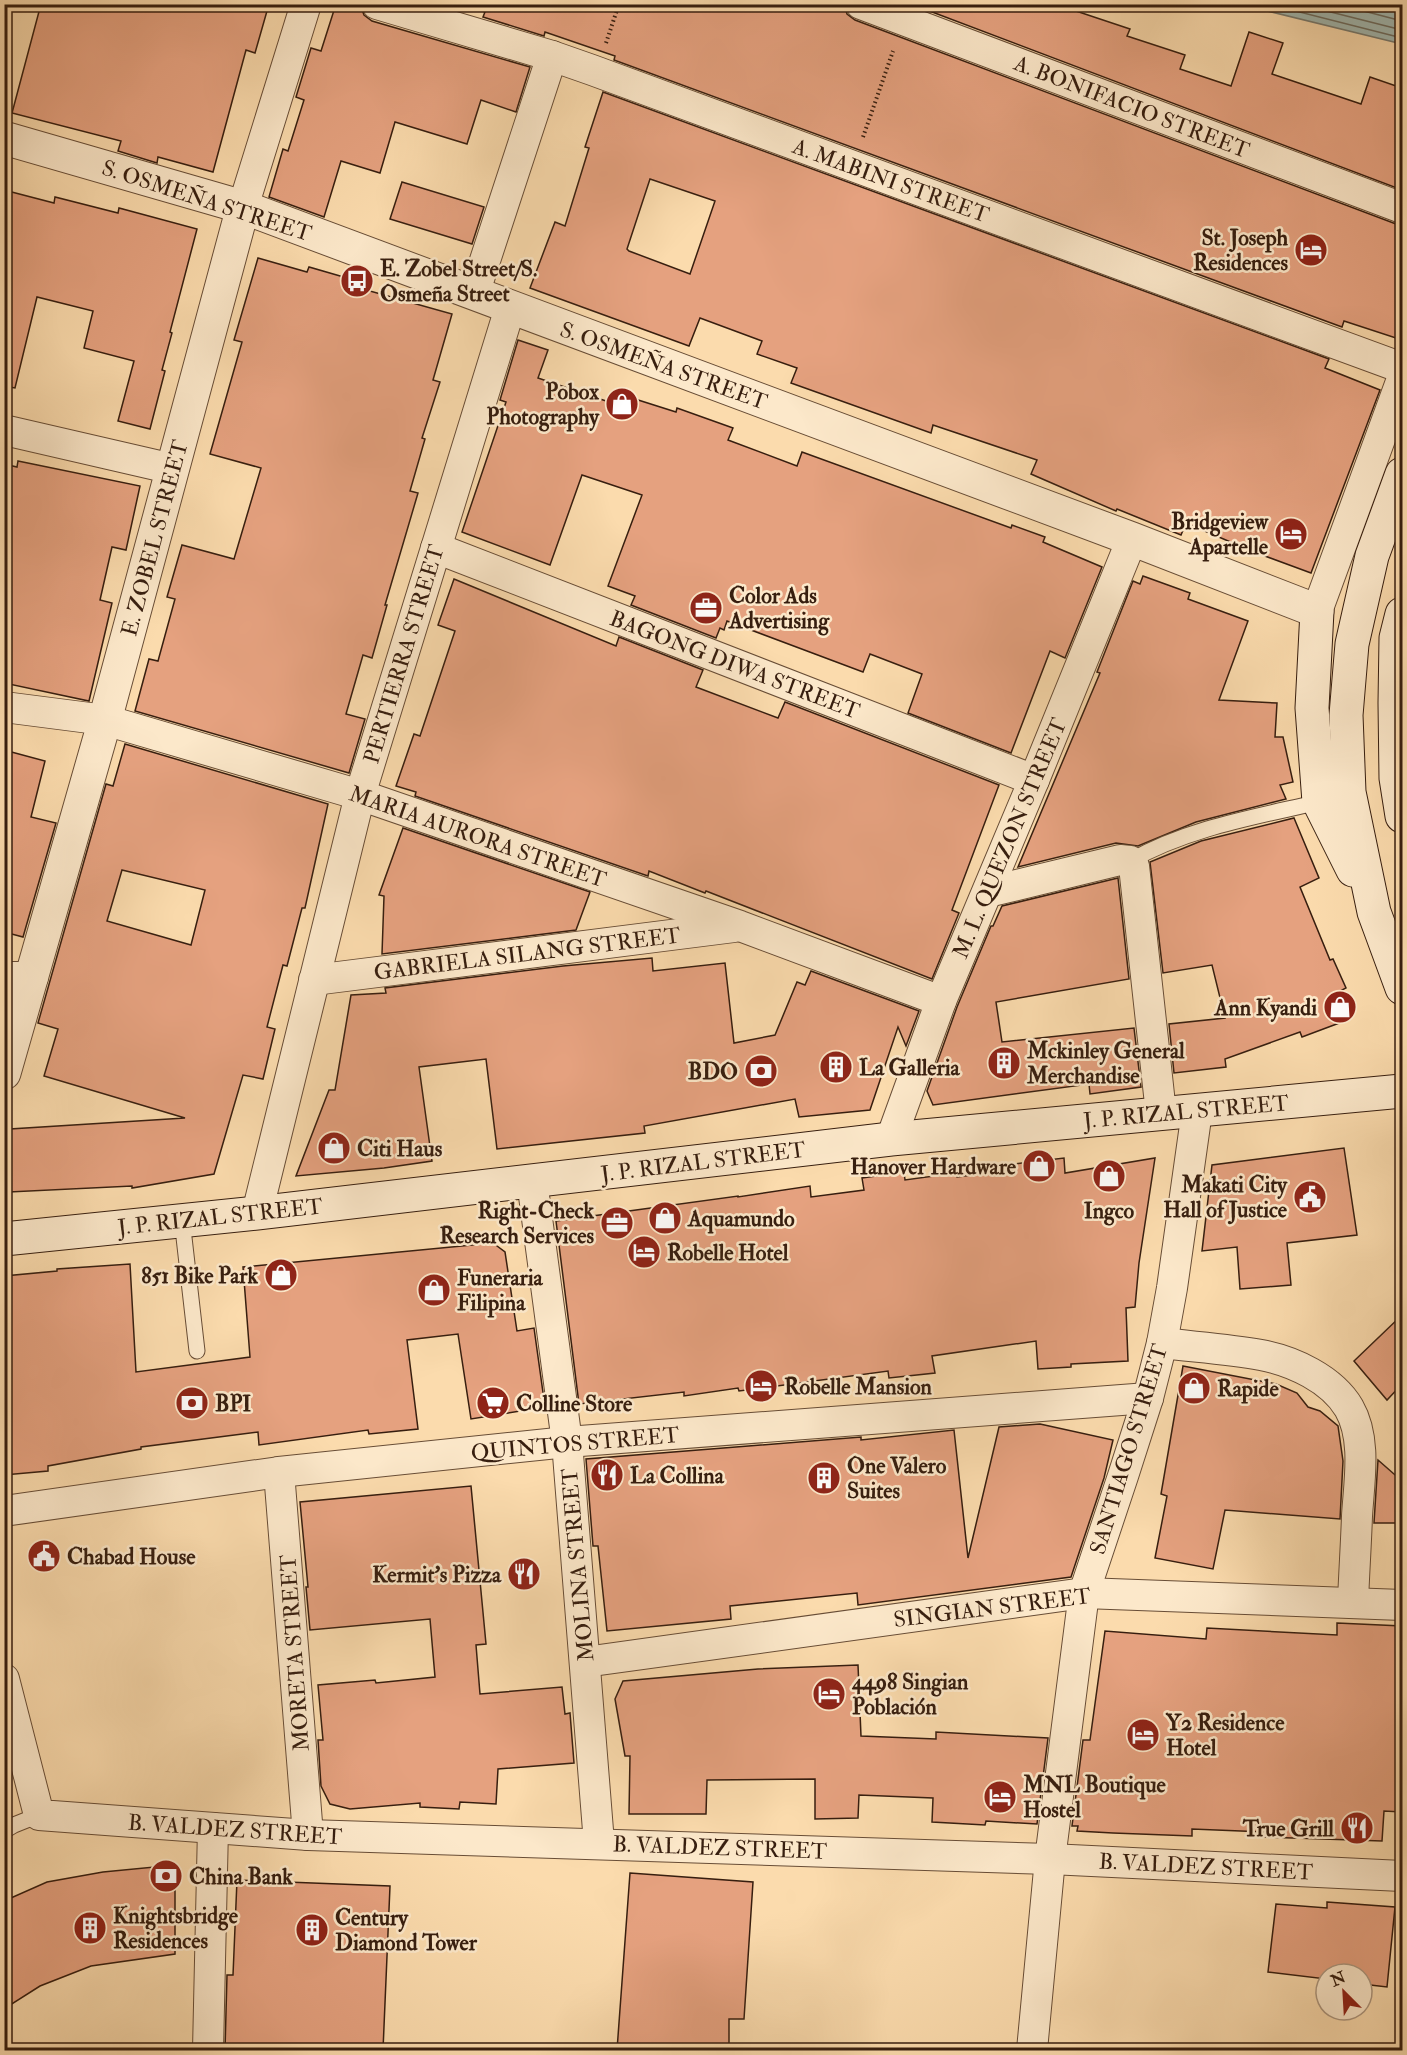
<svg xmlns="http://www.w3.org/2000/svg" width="1407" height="2055" viewBox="0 0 1407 2055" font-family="'IM FELL Double Pica',serif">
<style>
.water{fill:#a1b9b2;stroke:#777b71;stroke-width:1.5}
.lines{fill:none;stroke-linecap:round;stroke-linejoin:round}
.shore{stroke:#6c6c60;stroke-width:1.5}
.building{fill:#e5a17f;stroke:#371e0f;stroke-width:1.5;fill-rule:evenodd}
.service-casing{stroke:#684d36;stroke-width:17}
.minor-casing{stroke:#684d36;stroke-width:32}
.tertiary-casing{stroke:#684d36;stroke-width:35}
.secondary-casing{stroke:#371e0f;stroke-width:35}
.path{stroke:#371e0f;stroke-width:4;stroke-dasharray:1.5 3;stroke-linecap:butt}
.service{stroke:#fce8ca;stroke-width:15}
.minor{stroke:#fce8ca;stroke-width:30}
.tertiary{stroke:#fce8ca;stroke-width:33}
.secondary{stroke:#fce8ca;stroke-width:33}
.labels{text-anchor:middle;stroke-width:5;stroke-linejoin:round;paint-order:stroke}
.street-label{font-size:22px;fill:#371e0f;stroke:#fce8ca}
.poi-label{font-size:22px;font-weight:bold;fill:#371e0f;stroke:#fce8ca;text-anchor:start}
</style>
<rect width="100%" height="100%" fill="#fbdbad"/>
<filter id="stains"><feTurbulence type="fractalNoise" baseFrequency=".00333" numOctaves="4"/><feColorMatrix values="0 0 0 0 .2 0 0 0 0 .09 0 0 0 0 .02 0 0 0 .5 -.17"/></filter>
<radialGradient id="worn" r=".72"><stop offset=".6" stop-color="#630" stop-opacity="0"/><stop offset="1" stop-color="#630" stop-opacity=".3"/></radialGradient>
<polygon class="water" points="1243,5 1402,5 1402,44"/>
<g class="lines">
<g class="shore">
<polyline points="1268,4 1402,38"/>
<polyline points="1299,4 1402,30"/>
<polyline points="1337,4 1402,21"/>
</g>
</g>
<g class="building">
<polygon points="41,4 269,4 255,53 246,50 213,172 158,157 157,163 118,151 121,141 12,113"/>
<polygon points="336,4 360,4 364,15 372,21 530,67 516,112 481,100 467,144 395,122 380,173 341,161 324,217 269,197 283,149 288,151 304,100 296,97 311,48 321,51"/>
<polygon points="478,4 844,4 847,14 855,20 1396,224 1402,225 1402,340 1344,321 1342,327 614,60 615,56 545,32 544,36 483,17 485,12 477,9"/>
<polygon points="911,4 1055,4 1130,29 1127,36 1185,55 1180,69 1231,86 1249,32 1283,43 1272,74 1361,104 1370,77 1402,88 1402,190"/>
<path d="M 603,92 L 1329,359 L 1325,368 L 1380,390 L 1311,573 L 1254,552 L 1186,523 L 1181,535 L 1117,509 L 1116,511 L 1031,474 L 1037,460 L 933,425 L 931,433 L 791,383 L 797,368 L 757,354 L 762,341 L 700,318 L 689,346 L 530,288 L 555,222 L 565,226 L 589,148 L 585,147 ZM 650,179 L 715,201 L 690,274 L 629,251 L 627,249 Z"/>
<polygon points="402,182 484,207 472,244 390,219"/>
<polygon points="4,190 54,203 55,197 118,213 119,208 197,229 170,332 172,333 162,370 165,371 150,429 118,421 134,361 84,348 93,311 37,297 15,388 4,386"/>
<polygon points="258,258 307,272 309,267 354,280 352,286 452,314 433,380 440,382 422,438 425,439 410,491 418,493 385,605 387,605 372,658 363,655 346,714 365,719 349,773 135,711 149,659 158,661 175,599 167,597 182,545 234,559 261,468 210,454 242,342 234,340"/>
<polygon points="518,340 548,350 538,378 612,403 616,393 676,412 677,408 733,428 728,440 797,466 802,452 1011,528 1012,525 1045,537 1043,542 1102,567 1065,658 1050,651 1011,753 908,713 922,674 870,654 863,672 727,621 724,630 720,628 716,638 631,605 635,596 608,586 642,495 582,475 550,565 462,532 506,402 500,400"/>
<polygon points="18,461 140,486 126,550 112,547 100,600 112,603 89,701 4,683 4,464 17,467"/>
<polygon points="1143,576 1190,593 1188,599 1248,621 1219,700 1277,703 1275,737 1283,737 1293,782 1280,785 1286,799 1196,822 1138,846 1116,843 1018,867 1100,673 1097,672 1133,581 1140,584"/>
<polygon points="454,579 616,646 619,637 703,670 696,687 778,718 785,702 999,785 952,910 959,913 932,979 706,891 705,893 649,871 648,876 415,796 416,792 396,786 414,734 420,736 455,631 438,625"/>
<path d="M 125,744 L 328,804 L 305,908 L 302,908 L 287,966 L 283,965 L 267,1027 L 275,1029 L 263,1079 L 243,1075 L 214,1174 L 132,1188 L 132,1186 L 9,1192 L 10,1129 L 185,1118 L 44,1076 L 58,1029 L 38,1023 L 106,784 L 113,786 ZM 122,870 L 205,890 L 191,945 L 107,921 Z"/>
<polygon points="4,750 45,761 31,817 56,823 23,937 4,932"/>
<polygon points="1294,818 1319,878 1300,887 1330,960 1333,959 1346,988 1340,991 1350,1019 1302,1037 1300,1032 1225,1059 1226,1067 1174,1073 1169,1024 1225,1018 1212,965 1163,973 1150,862 1201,841"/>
<polygon points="403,828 590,892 576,930 382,954 384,896 379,895"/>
<polygon points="1118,878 1129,979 996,1002 1002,1042 1134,1028 1141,1087 1090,1094 1089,1084 933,1105 927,1091 957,1007 991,926 993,926 1002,906"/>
<polygon points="652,958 653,971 725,963 734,1043 775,1035 797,982 805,985 811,971 919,1011 906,1046 898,1027 870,1110 799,1117 795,1099 644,1126 645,1133 497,1149 486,1059 419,1067 432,1161 384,1168 296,1176 329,1090 335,1090 351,995 386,993 385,988 563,966"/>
<polygon points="1344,1148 1357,1235 1287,1243 1291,1285 1240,1289 1237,1247 1202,1251 1212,1165"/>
<polygon points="1064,1158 1065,1173 1155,1158 1139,1263 1135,1307 1126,1308 1128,1361 1071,1364 1071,1367 1038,1369 1036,1341 932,1356 935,1373 889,1378 888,1371 739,1391 738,1388 684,1396 684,1392 579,1404 556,1221 738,1196 738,1197 810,1186 811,1197 864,1190 862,1178 904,1172 905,1180 956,1173 957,1177 1014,1170 1014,1164"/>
<polygon points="493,1243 505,1252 517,1331 534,1328 545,1407 471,1419 458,1334 407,1340 418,1429 369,1434 368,1430 259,1445 258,1432 141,1447 141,1449 48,1466 48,1471 4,1475 4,1276 57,1271 57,1269 130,1264 136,1372 250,1357 243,1267"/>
<polygon points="1402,1315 1402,1384 1387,1400 1354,1361"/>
<polygon points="1183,1366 1276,1384 1297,1393 1308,1407 1320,1411 1338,1426 1343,1461 1340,1519 1225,1510 1213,1569 1155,1558 1167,1496 1161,1494"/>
<polygon points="1040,1424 1113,1440 1104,1478 1071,1577 858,1605 857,1593 730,1606 731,1619 607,1631 598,1546 593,1546 586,1459 861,1437 861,1440 954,1430 968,1558 999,1427"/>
<polygon points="1378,1460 1402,1481 1402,1523 1374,1523"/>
<polygon points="471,1486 486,1644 476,1645 480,1694 562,1687 565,1714 570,1713 574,1763 498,1769 496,1804 460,1802 459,1809 420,1807 420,1803 350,1809 330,1804 321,1786 318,1740 323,1740 318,1685 375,1680 376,1683 435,1677 430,1619 310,1630 306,1587 308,1587 300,1502"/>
<polygon points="1337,1623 1402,1626 1402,1812 1384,1811 1382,1841 1265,1837 1265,1832 1192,1829 1192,1836 1113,1833 1077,1831 1078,1826 1072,1826 1083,1740 1090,1740 1105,1631 1206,1639 1207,1628 1337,1635"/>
<polygon points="858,1665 861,1736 936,1739 936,1732 1048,1738 1037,1824 986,1821 985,1825 932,1822 933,1798 859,1795 858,1818 815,1819 815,1779 707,1780 706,1814 629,1814 630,1756 625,1756 615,1699 623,1681 758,1669"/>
<polygon points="175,1865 175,1954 91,1966 40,1986 4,2009 4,1901 47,1882 103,1872"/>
<polygon points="630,1873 753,1882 744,2019 729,2019 729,2050 617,2050"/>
<polygon points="237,1880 390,1886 383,2050 225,2050 227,1975 233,1975"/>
<polygon points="1327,1902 1395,1907 1387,1987 1362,1984 1362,1974 1326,1974 1326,1979 1268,1972 1276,1904 1327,1908"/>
</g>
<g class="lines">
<defs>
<g id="service">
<path d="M 1130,861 C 1188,828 1255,817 1319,802"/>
<polyline points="182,1220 197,1351"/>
<polyline points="4,1831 14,1825 39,1815"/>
</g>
<g id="minor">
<polyline points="377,4 552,56 592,70 1402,368"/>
<polyline points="861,4 1402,208"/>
<polyline points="243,207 306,4"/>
<polyline points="474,294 552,56"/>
<polyline points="4,430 173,469"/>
<polyline points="436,548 1034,780"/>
<polyline points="1317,611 1402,379"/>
<polyline points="4,707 105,720 360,795 740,926 941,1001"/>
<polyline points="988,892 1120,860 1130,861 1134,866 1161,1113"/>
<polyline points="4,977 33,977"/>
<polyline points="314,980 734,927"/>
<polyline points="891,1139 941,1001 1034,780 1132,539"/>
<polyline points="532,1181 567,1442 599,1843"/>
<polyline points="257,1213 360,795 510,308"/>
<path d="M 1162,1343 C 1195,1347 1229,1349 1261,1355 C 1293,1361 1332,1379 1349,1408 C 1367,1439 1359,1482 1357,1516 C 1356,1545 1354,1574 1353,1602"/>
<polyline points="279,1472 308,1835"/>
<polyline points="4,1511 279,1472 567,1442 1148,1398"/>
<polyline points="585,1662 1084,1593 1402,1605"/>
<polyline points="4,1679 39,1815 308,1835 1050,1859 1402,1876"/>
<polyline points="208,2050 213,1828"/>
<polyline points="1032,2050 1050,1859 1084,1593 1123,1476 1148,1398 1162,1343 1172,1288 1197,1111"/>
</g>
<g id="tertiary">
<polyline points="4,138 243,207 1132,539 1317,611"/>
<polyline points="4,1073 105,720 243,207"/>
</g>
<g id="secondary">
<polyline points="1402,474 1372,556 1352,644 1346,715 1349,792 1374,912 1402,988"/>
<polyline points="1317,611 1312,708 1319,802 1353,870"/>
<polyline points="1402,614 1396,638 1395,703 1396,778 1402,816"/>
<polyline points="4,1239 257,1213 891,1139 1402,1091"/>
</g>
</defs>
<use href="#service" class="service-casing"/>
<use href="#minor" class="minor-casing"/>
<use href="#tertiary" class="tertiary-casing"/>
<use href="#secondary" class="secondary-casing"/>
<g class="path">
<polyline points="606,43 619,4"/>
<polyline points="863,137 893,51"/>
</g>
<use href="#service" class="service"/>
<use href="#minor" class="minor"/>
<use href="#tertiary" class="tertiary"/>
<use href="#secondary" class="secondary"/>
</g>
<defs>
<symbol id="hotel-disc" viewBox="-11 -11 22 22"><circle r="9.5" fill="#8f2418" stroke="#fce8ca"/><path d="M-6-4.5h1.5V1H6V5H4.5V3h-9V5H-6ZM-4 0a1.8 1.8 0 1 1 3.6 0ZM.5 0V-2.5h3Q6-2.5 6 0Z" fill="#fff"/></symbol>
<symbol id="bus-disc" viewBox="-11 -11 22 22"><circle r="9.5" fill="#8f2418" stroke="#fce8ca"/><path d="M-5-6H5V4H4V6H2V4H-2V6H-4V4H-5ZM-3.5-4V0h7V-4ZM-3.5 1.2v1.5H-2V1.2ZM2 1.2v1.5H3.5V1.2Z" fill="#fff"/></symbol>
<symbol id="shop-disc" viewBox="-11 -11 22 22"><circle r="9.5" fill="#8f2418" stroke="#fce8ca"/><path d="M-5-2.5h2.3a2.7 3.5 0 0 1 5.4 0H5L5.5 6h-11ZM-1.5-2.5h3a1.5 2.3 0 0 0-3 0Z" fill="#fff"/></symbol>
<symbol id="office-disc" viewBox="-11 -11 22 22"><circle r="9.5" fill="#8f2418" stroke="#fce8ca"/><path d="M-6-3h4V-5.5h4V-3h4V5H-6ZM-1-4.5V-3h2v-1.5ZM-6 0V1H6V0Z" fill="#fff"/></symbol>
<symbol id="building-disc" viewBox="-11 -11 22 22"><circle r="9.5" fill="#8f2418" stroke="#fce8ca"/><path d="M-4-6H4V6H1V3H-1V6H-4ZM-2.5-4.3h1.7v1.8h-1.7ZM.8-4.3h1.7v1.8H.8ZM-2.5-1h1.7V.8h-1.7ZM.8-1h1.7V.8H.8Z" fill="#fff"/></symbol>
<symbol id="bank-disc" viewBox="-11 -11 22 22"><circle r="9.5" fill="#8f2418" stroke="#fce8ca"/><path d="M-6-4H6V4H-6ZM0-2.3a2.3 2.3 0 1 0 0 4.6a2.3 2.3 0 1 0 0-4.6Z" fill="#fff"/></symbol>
<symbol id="civic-disc" viewBox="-11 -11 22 22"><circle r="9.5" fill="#8f2418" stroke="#fce8ca"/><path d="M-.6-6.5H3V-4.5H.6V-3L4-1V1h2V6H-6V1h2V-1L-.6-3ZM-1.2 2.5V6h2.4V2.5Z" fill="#fff"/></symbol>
<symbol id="supermarket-disc" viewBox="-11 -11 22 22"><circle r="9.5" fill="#8f2418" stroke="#fce8ca"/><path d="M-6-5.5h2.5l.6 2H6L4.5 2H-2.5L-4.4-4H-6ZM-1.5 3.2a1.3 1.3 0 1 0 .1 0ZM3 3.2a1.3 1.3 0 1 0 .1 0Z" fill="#fff"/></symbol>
<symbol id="restaurant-disc" viewBox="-11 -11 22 22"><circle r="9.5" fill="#8f2418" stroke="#fce8ca"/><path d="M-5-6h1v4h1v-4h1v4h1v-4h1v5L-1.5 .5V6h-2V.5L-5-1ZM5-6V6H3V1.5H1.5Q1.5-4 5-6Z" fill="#fff"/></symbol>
</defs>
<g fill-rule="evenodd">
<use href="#hotel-disc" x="1292" y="231" width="38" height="38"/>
<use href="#bus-disc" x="338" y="262" width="38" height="38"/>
<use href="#shop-disc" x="603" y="385" width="38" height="38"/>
<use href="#hotel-disc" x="1272" y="515" width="38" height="38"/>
<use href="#office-disc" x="687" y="589" width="38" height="38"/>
<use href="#shop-disc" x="1321" y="988" width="38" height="38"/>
<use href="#building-disc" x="985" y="1044" width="38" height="38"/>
<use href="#building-disc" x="817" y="1048" width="38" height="38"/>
<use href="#bank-disc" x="742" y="1052" width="38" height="38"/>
<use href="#shop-disc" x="315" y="1129" width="38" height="38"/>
<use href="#shop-disc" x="1020" y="1147" width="38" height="38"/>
<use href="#shop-disc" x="1090" y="1157" width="38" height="38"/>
<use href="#civic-disc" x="1291" y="1178" width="38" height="38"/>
<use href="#shop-disc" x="646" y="1199" width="38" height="38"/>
<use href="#office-disc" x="598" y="1204" width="38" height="38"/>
<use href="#hotel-disc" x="625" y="1233" width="38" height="38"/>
<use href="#shop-disc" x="262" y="1256" width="38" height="38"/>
<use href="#shop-disc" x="415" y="1271" width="38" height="38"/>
<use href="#hotel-disc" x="742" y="1367" width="38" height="38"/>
<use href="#shop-disc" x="1175" y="1369" width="38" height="38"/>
<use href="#bank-disc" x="173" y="1384" width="38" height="38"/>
<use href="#supermarket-disc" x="474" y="1384" width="38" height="38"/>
<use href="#restaurant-disc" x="588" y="1456" width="38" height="38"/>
<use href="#building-disc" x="805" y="1459" width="38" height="38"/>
<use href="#civic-disc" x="25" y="1537" width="38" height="38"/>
<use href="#restaurant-disc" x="505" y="1555" width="38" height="38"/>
<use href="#hotel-disc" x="810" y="1675" width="38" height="38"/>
<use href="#hotel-disc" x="1124" y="1716" width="38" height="38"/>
<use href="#hotel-disc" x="981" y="1778" width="38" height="38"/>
<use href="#restaurant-disc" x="1338" y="1809" width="38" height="38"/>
<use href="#bank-disc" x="147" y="1857" width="38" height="38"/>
<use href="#building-disc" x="71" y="1909" width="38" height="38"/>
<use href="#building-disc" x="293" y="1911" width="38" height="38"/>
</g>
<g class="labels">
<g class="street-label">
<text transform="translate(1132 106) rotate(21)" y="8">A. BONIFACIO STREET</text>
<text transform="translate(891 180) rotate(20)" y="8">A. MABINI STREET</text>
<text transform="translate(207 200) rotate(18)" y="8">S. OSMEÑA STREET</text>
<text transform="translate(664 365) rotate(20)" y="8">S. OSMEÑA STREET</text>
<text transform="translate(154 538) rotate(-75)" y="8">E. ZOBEL STREET</text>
<text transform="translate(403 654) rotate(-73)" y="8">PERTIERRA STREET</text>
<text transform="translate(735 664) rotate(21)" y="8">BAGONG DIWA STREET</text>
<text transform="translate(478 836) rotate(19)" y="8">MARIA AURORA STREET</text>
<text transform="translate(1009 838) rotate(-67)" y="8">M. L. QUEZON STREET</text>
<text transform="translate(527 953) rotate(-7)" y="8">GABRIELA SILANG STREET</text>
<text transform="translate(1186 1111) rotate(-5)" y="8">J. P. RIZAL STREET</text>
<text transform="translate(703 1161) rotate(-7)" y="8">J. P. RIZAL STREET</text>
<text transform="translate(220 1216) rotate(-6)" y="8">J. P. RIZAL STREET</text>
<text transform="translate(575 1443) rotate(-5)" y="8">QUINTOS STREET</text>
<text transform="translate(1128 1449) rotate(-73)" y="8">SANTIAGO STREET</text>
<text transform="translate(577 1565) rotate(-95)" y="8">MOLINA STREET</text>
<text transform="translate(992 1607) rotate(-7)" y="8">SINGIAN STREET</text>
<text transform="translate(294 1653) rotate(-94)" y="8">MORETA STREET</text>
<text transform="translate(235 1829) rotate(4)" y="8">B. VALDEZ STREET</text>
<text transform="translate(720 1847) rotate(2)" y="8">B. VALDEZ STREET</text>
<text transform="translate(1206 1866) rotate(3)" y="8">B. VALDEZ STREET</text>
</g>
<g class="poi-label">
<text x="1288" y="245" text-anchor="end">St. Joseph<tspan x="1288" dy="25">Residences</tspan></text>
<text x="380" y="276">E. Zobel Street/S.<tspan x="380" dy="25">Osmeña Street</tspan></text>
<text x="599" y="399" text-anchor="end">Pobox<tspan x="599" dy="25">Photography</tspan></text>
<text x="1268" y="529" text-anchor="end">Bridgeview<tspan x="1268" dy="25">Apartelle</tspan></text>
<text x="729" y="603">Color Ads<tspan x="729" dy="25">Advertising</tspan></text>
<text x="1317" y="1015" text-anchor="end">Ann Kyandi</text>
<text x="1027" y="1058">Mckinley General<tspan x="1027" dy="25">Merchandise</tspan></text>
<text x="859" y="1075">La Galleria</text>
<text x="738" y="1079" text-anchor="end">BDO</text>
<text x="357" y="1156">Citi Haus</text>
<text x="1016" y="1174" text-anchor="end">Hanover Hardware</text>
<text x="1287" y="1192" text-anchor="end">Makati City<tspan x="1287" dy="25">Hall of Justice</tspan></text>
<text x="594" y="1218" text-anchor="end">Right-Check<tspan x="594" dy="25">Research Services</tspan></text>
<text x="1109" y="1218" text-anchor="middle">Ingco</text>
<text x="688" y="1226">Aquamundo</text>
<text x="667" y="1260">Robelle Hotel</text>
<text x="258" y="1283" text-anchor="end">851 Bike Park</text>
<text x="457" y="1285">Funeraria<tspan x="457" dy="25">Filipina</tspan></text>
<text x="784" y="1394">Robelle Mansion</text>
<text x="1217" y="1396">Rapide</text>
<text x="215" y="1411">BPI</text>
<text x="516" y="1411">Colline Store</text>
<text x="847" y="1473">One Valero<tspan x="847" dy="25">Suites</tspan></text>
<text x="630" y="1483">La Collina</text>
<text x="67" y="1564">Chabad House</text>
<text x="501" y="1582" text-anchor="end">Kermit's Pizza</text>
<text x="852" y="1689">4498 Singian<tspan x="852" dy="25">Población</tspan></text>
<text x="1166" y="1730">Y2 Residence<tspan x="1166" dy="25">Hotel</tspan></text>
<text x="1023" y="1792">MNL Boutique<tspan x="1023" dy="25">Hostel</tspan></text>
<text x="1334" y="1836" text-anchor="end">True Grill</text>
<text x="189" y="1884">China Bank</text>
<text x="113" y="1923">Knightsbridge<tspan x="113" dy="25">Residences</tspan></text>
<text x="335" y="1925">Century<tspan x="335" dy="25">Diamond Tower</tspan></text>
</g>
</g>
<rect width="1407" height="2055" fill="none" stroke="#fbdbad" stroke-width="24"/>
<rect x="6" y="6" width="1395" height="2043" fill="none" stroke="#371e0f" stroke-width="3"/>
<rect x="12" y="12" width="1383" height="2031" fill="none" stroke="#371e0f" stroke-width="1.5"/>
<g transform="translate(1344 1992) rotate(336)"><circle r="28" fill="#fce8ca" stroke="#ad977f" stroke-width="1.5"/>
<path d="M0-4.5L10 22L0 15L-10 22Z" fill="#8f2418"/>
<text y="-9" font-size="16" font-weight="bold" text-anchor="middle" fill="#371e0f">N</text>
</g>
<rect width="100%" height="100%" filter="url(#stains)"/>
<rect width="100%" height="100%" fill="url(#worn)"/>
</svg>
